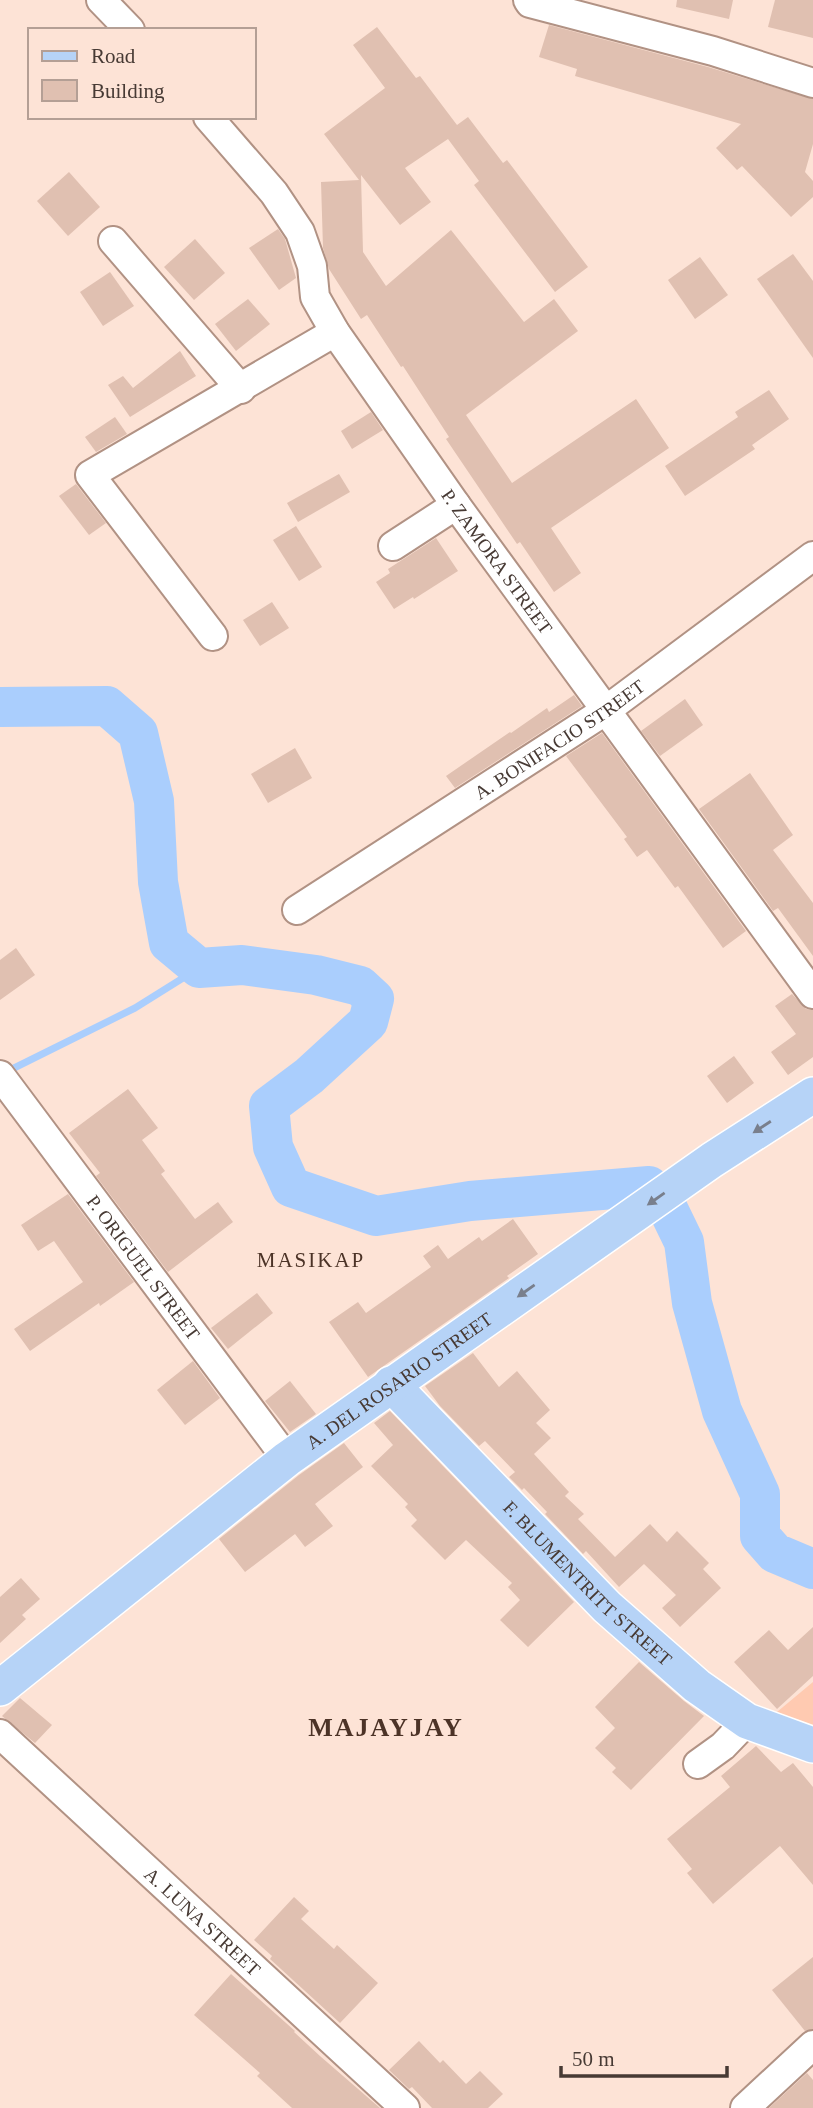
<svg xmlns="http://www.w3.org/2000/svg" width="813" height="2108" viewBox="0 0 813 2108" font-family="Georgia,serif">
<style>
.green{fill:#ffcab1}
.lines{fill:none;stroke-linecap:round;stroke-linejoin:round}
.stream{stroke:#aacefd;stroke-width:7}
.river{stroke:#aacefd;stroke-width:40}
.building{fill:#e0c0b1}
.minor-casing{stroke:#b19284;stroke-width:32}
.major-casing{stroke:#fff;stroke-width:38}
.minor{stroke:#fff;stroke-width:28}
.major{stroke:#b6d3f7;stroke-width:35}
.oneway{fill:#797f8c}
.labels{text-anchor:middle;stroke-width:7;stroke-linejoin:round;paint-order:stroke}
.street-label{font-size:19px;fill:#473a34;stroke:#fde3d6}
.neighbourhood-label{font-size:21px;letter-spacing:2px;fill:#4c3327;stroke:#fde3d6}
.district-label{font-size:26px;font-weight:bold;letter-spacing:2px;fill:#4c3327;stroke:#fde3d6}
</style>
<rect width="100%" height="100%" fill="#fde3d6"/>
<polygon class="green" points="813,1682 813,1727 777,1712"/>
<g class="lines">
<polyline class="stream" points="8,1071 135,1008 199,968"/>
<polyline class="river" points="0,707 107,706 138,733 154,801 158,882 169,943 199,968 242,965 316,975 360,986 374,999 368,1022 309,1076 269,1106 273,1147 291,1187 376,1216 470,1201 649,1186 667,1207 684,1242 692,1303 722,1411 760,1494 760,1536 775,1553 813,1569"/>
</g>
<g class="building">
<polygon points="677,0 733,0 729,19 676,7"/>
<polygon points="775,0 813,0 813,38 768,27"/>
<polygon points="549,25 708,67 813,99 813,144 805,172 813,181 813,197 791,217 742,166 737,170 716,148 741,124 575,76 577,69 539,57"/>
<polygon points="377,27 416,78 420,76 457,125 468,117 503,163 507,160 588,267 555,292 474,185 479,181 448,139 405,168 431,202 400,225 361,175 363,252 386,286 451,230 524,322 554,299 578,331 466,415 512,483 636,399 669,448 551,528 581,573 554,592 520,542 517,544 446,439 449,437 403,366 401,367 367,315 361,319 329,269 323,248 321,182 359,180 324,134 385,88 353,45"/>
<polygon points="69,172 100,207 68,236 37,201"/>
<polygon points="278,229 285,239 296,278 279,290 249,248"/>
<polygon points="195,239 225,273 194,300 164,267"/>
<polygon points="793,254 813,281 813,358 757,279"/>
<polygon points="700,257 728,295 695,319 668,280"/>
<polygon points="110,272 134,306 103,326 80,292"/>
<polygon points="248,299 270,324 236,351 215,324"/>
<polygon points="180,351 196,376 130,417 108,385 123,376 133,388"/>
<polygon points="769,390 789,419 752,445 755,449 685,496 665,466 738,417 735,412"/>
<polygon points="371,412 383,430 352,449 341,431"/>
<polygon points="115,417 127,434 96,452 85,437"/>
<polygon points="339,474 350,492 298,522 287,503"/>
<polygon points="76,484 106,523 89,535 59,496"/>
<polygon points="296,526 322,567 299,581 273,540"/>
<polygon points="436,538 458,571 414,599 413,597 394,609 376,582 390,573 388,569"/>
<polygon points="272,602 289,628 260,646 243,620"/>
<polygon points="574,695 582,706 455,788 446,776 510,732 511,733 547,708 549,712"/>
<polygon points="685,699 703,725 660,756 641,731"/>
<polygon points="602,733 746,931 723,948 678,886 675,888 647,850 637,857 624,839 627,837 566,756"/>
<polygon points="295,748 312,778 268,803 251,774"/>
<polygon points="750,773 793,835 773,850 813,903 813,956 778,908 773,911 699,809"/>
<polygon points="16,948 35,975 0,1000 0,960"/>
<polygon points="792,994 806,1009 813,1010 813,1057 788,1075 771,1052 796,1034 775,1006"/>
<polygon points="734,1056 754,1083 727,1103 707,1076"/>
<polygon points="128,1089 158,1128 142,1140 165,1171 161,1174 195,1219 218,1202 233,1222 168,1272 96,1176 100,1173 69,1133"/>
<polygon points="68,1194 134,1282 100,1306 99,1303 30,1351 14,1329 83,1282 54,1241 38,1251 21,1225"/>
<polygon points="513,1219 538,1254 507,1276 509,1278 368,1377 329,1322 358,1302 366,1313 431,1267 423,1256 438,1245 448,1259 479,1237 482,1241"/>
<polygon points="257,1293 273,1313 228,1349 211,1328"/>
<polygon points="473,1353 499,1387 517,1371 550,1410 536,1423 551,1438 534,1454 569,1492 565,1496 584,1514 578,1519 615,1557 650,1524 667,1542 677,1531 709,1563 703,1569 721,1588 680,1627 662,1608 676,1595 644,1564 619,1587 586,1551 583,1554 545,1514 547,1512 524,1488 522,1490 509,1477 515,1472 485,1441 479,1446 440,1406 425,1386"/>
<polygon points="193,1361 220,1398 185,1425 157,1390"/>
<polygon points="290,1381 316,1414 290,1432 265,1401"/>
<polygon points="390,1411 574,1602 528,1647 500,1620 520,1600 508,1587 512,1583 466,1540 445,1560 411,1526 417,1520 405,1507 408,1504 371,1466 393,1445 374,1423"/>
<polygon points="344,1443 363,1467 315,1504 333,1526 305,1547 295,1534 245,1572 219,1539 299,1475"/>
<polygon points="21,1578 40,1599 22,1615 26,1619 0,1643 0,1597"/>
<polygon points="813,1627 813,1676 777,1709 734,1662 769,1630 788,1650"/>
<polygon points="639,1662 684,1701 704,1716 631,1790 612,1772 616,1768 595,1748 615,1728 595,1707"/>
<polygon points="20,1698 52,1725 35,1743 2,1716"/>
<polygon points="756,1746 781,1772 793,1763 813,1787 813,1885 780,1846 713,1904 687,1873 692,1869 667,1839 730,1787 721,1776"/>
<polygon points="294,1897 309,1911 301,1919 334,1949 337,1945 378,1983 340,2023 270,1959 272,1956 254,1940"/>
<polygon points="813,1957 813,2029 805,2031 772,1990"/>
<polygon points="231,1974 295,2031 294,2032 320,2056 380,2108 292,2108 257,2076 260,2073 194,2015"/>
<polygon points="419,2041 440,2063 443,2060 466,2084 480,2071 503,2094 488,2108 432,2108 412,2087 409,2089 389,2070"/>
<polygon points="807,2073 813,2080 813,2108 769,2108"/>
</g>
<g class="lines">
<defs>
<g id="minor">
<polyline points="101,0 130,30"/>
<polyline points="528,0 530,3 713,51 813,83"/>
<path id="s1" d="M 208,117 L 274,193 L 300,232 L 312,266 L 315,297 L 335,332 L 456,505 L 813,994"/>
<polyline points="113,241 241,389"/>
<polyline points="393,546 456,505"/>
<polyline points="213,636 90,475 335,332"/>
<path id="s2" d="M 297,910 L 605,711 L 813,556"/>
<path id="s3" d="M 0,1075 L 287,1459"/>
<path id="s4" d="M 0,1734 L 405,2108"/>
<polyline points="698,1764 723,1746 747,1721"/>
<polyline points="745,2108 813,2045"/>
</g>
<g id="major">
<path id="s5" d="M 391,1384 L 607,1607 L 697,1686 L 747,1721 L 813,1745"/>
<path id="s6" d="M 0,1688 L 287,1459 L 712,1160 L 813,1095"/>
</g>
</defs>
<use href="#minor" class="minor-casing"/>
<use href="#major" class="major-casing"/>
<use href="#minor" class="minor"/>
<use href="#major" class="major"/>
</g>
<defs><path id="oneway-solid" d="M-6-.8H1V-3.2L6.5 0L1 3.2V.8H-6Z" transform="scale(1.75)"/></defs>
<g class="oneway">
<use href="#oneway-solid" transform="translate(762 1127) rotate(147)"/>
<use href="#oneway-solid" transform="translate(656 1199) rotate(145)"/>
<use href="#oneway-solid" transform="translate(526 1291) rotate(145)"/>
</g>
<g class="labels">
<g class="street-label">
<text dy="7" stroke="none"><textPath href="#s1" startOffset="536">P. ZAMORA STREET</textPath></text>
<text dy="7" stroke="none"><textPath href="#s2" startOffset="313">A. BONIFACIO STREET</textPath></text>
<text dy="7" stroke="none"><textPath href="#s3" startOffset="240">P. ORIGUEL STREET</textPath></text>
<text dy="7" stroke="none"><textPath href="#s6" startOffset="504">A. DEL ROSARIO STREET</textPath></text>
<text dy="7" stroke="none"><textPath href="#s5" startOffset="280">F. BLUMENTRITT STREET</textPath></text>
<text dy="7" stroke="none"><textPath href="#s4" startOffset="276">A. LUNA STREET</textPath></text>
</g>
<g class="neighbourhood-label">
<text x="311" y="1267">MASIKAP</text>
</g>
<g class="district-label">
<text x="386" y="1736">MAJAYJAY</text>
</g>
</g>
<rect x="28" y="28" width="228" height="91" fill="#fde3d6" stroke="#b49f95" stroke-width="2"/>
<rect x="42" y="51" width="35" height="10" fill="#b6d3f7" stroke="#b49f95" stroke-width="2"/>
<text x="91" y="63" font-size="21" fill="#473a34">Road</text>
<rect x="42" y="80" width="35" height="21" fill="#e0c0b1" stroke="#b49f95" stroke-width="2"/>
<text x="91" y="98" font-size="21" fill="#473a34">Building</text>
<path d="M561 2066v10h166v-10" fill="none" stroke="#473a34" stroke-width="3.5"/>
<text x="572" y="2066" font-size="21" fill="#473a34" stroke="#fde3d6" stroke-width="5" paint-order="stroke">50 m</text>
</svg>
